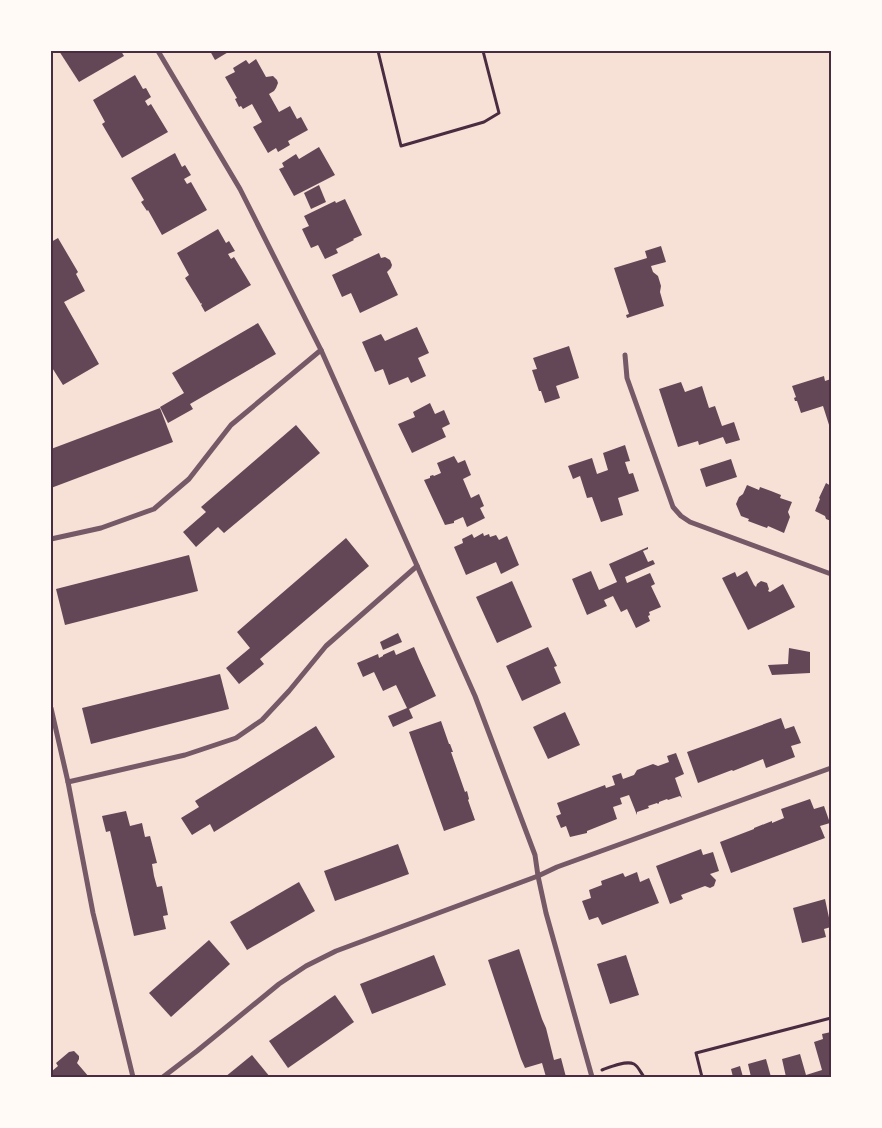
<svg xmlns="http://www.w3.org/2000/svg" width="882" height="1128" viewBox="0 0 882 1128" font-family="'Work Sans',sans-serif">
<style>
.building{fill:#644757}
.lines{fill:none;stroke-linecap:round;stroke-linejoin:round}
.path{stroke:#4a2c40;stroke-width:3}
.minor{stroke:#755966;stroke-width:5}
.neatline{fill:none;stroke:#4a2c40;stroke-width:2}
</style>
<rect width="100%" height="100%" fill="#f7e1d7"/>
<g class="building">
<polygon points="59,51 121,51 124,56 79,82"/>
<polygon points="210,51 230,51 215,60"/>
<polygon points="256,59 266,77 273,76 277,80 278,83 276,88 274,91 269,94 279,112 290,106 297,119 301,117 308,130 288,141 290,145 278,152 276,148 268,153 253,127 262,122 252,104 243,109 241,106 239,107 235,99 237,98 225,77 235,72 233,68 246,60 249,64"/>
<polygon points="135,75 143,89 146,88 151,97 145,101 148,106 151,104 168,132 122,158 102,124 105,122 93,100"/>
<polygon points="319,147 335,175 294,196 279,169 284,167 282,163 296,154 299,159"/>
<polygon points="175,153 182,167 185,165 191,175 184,179 187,184 191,182 207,210 162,235 148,210 147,211 141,202 144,200 131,178"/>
<polygon points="319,185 326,202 311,209 304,193"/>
<polygon points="345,199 362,235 353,239 354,240 336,249 338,253 325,259 318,245 311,248 302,229 309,226 304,216 335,201 336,203"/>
<polygon points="218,229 226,243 229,241 235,251 228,254 231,259 234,257 251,285 205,312 201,305 202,304 202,303 201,304 185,278 189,275 177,253"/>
<polygon points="58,238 78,272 76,274 85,291 64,302 99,364 63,385 51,366 51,242"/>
<polygon points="661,246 666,262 651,266 653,272 658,276 661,286 660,292 664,306 627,318 626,315 629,314 614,268 647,258 645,251"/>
<polygon points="379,253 381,258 385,257 390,260 392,265 391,268 387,272 398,295 360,313 351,293 342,297 332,275"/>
<polygon points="258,323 276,354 190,404 193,409 168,423 160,407 184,393 172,373"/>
<polygon points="417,327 429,353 418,358 426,376 411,383 408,377 389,385 383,369 375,372 362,342 381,334 385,341"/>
<polygon points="569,346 579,378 556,386 560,398 545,403 541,391 539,391 532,370 537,369 533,358"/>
<polygon points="824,376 825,381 831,379 830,428 823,406 801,413 797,401 795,401 794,398 796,397 792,386"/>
<polygon points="681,382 685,392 702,386 709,408 715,406 722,426 734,422 740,440 726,444 723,437 699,445 698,441 678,447 659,389"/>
<polygon points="430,403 435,414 444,410 450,424 442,428 446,437 412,453 398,424 415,417 413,412"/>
<polygon points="160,408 173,442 51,488 51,449"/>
<polygon points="296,425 320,453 224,533 218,527 196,547 183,532 206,512 201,507"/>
<polygon points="625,445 630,461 625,462 629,474 633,473 639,491 618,498 623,515 601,522 592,497 587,498 580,476 573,479 568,466 592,458 597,474 608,470 603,453"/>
<polygon points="454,456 458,463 465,460 471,475 463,479 471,498 479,494 484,506 480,508 485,518 467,527 463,517 454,521 454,523 445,525 424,480 430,478 430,476 433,475 434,476 441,473 437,463"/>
<polygon points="731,459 737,477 706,487 700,469"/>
<polygon points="826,483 831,486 831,521 826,519 825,516 815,511 820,499 819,498"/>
<polygon points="747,485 759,490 760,487 771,491 781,495 780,498 792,502 788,512 790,517 784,533 768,526 767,528 748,521 749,519 741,516 736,504 739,497 743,494"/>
<polygon points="483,533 484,536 489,534 490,537 496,535 499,540 507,536 519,565 501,574 496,562 466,575 454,547 463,543 462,539 472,534 474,538"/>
<polygon points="346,538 369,566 260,659 264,664 239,684 226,668 250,648 237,632"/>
<polygon points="648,547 648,549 643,551 648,562 653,560 655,564 625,577 627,583 650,573 655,584 651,586 661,607 649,612 650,615 648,616 650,621 636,628 627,609 621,612 613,596 604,600 607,606 587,615 572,579 591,571 599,590 617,582 609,564"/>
<polygon points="189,555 198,591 65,625 56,589"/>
<polygon points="747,571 754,585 756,587 757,584 761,581 767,583 769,589 768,591 770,592 783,584 795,607 748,630 722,578 735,572 737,577"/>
<polygon points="512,581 532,627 497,643 476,597"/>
<polygon points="398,633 402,642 383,650 380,642"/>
<polygon points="414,647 419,659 436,696 409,709 413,718 393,727 388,716 407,708 396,685 383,691 374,672 363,677 357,663 378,654 379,658 383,656 383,655 394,650 396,655"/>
<polygon points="548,647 557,666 554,667 561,683 522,701 506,666"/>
<polygon points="789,648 810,652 810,673 772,675 768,665 788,664"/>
<polygon points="220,674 229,709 91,744 82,708"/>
<polygon points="565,712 580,745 548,759 533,727"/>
<polygon points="781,718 785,729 794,726 801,743 791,746 795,757 766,768 763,759 733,771 732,770 698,783 687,752"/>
<polygon points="441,721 449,744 450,744 453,752 451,752 465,792 467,791 469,799 468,800 475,820 444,831 409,732"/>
<polygon points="316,726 335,757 214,832 210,824 192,835 181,818 199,807 195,801"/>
<polygon points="676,753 684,774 675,778 682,798 680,796 668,800 667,799 659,802 659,803 658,804 657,803 648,806 649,808 637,812 637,815 629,795 620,798 622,804 613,807 617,819 587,831 587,833 570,837 566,826 561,828 556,816 561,814 557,803 605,785 606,788 615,785 612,776 621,773 623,779 634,775 637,770 653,764 658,766 669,762 667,756"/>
<polygon points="810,799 814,809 824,806 830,823 820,826 825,838 731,873 720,842 754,829 754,828 772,821 772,823 784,818 781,809"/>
<polygon points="126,811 130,826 142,823 145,837 150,836 157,863 152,864 154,876 157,887 162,886 168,915 163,916 166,929 134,936 110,831 106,832 102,816"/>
<polygon points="398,844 409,874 335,901 324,871"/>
<polygon points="701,849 703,855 713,852 719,871 710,874 716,880 714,886 710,888 705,886 681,895 683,899 670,904 656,866"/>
<polygon points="637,872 640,882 649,878 659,903 602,925 598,917 589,920 582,901 591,898 589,890 602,885 601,881 623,873 625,877"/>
<polygon points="299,882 315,911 247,950 230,922"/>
<polygon points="825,899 831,927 824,929 826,937 802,943 793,908"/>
<polygon points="209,940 230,964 171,1017 149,993"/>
<polygon points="519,949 542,1019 546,1028 554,1060 561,1058 566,1077 546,1077 542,1063 525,1068 521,1059 488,960"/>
<polygon points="434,955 446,985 372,1014 360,984"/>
<polygon points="626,955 639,995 610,1004 597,964"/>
<polygon points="335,995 354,1022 288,1068 269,1041"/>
<polygon points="831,1032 831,1077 786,1077 782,1059 800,1054 806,1075 822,1070 814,1042 823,1039 822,1034"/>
<polygon points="74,1051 79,1056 79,1059 77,1063 89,1077 51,1077 51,1072 58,1066 56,1063 69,1052"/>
<polygon points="252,1055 270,1077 225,1077"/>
<polygon points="766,1059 771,1077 751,1077 748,1064"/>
<polygon points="740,1066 743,1077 733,1077 731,1069"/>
</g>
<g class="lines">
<g class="path">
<polyline points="378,51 401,146 484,122 499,113 483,51"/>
<path d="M 602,1070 C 610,1067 626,1060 634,1064 C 638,1066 641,1073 644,1077"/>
<polyline points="702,1077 696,1053 831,1018"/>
</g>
<g class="minor">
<polyline points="158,51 240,189 321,350 475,696 535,855 538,876 546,913 592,1077"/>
<polyline points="625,355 627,378 673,507 681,516 690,522 831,574"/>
<polyline points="51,539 101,528 154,509 189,479 231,425 321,350"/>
<polyline points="51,708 68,782 93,913 133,1077"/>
<polyline points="68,782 185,755 236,738 262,720 289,691 326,646 417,566"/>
<polyline points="163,1077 197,1051 279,984 306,966 336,951 538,876 557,867 831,768"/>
</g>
</g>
<rect width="882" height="1128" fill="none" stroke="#fffaf5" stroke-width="105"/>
<rect x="52" y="52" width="778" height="1024" class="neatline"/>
</svg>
